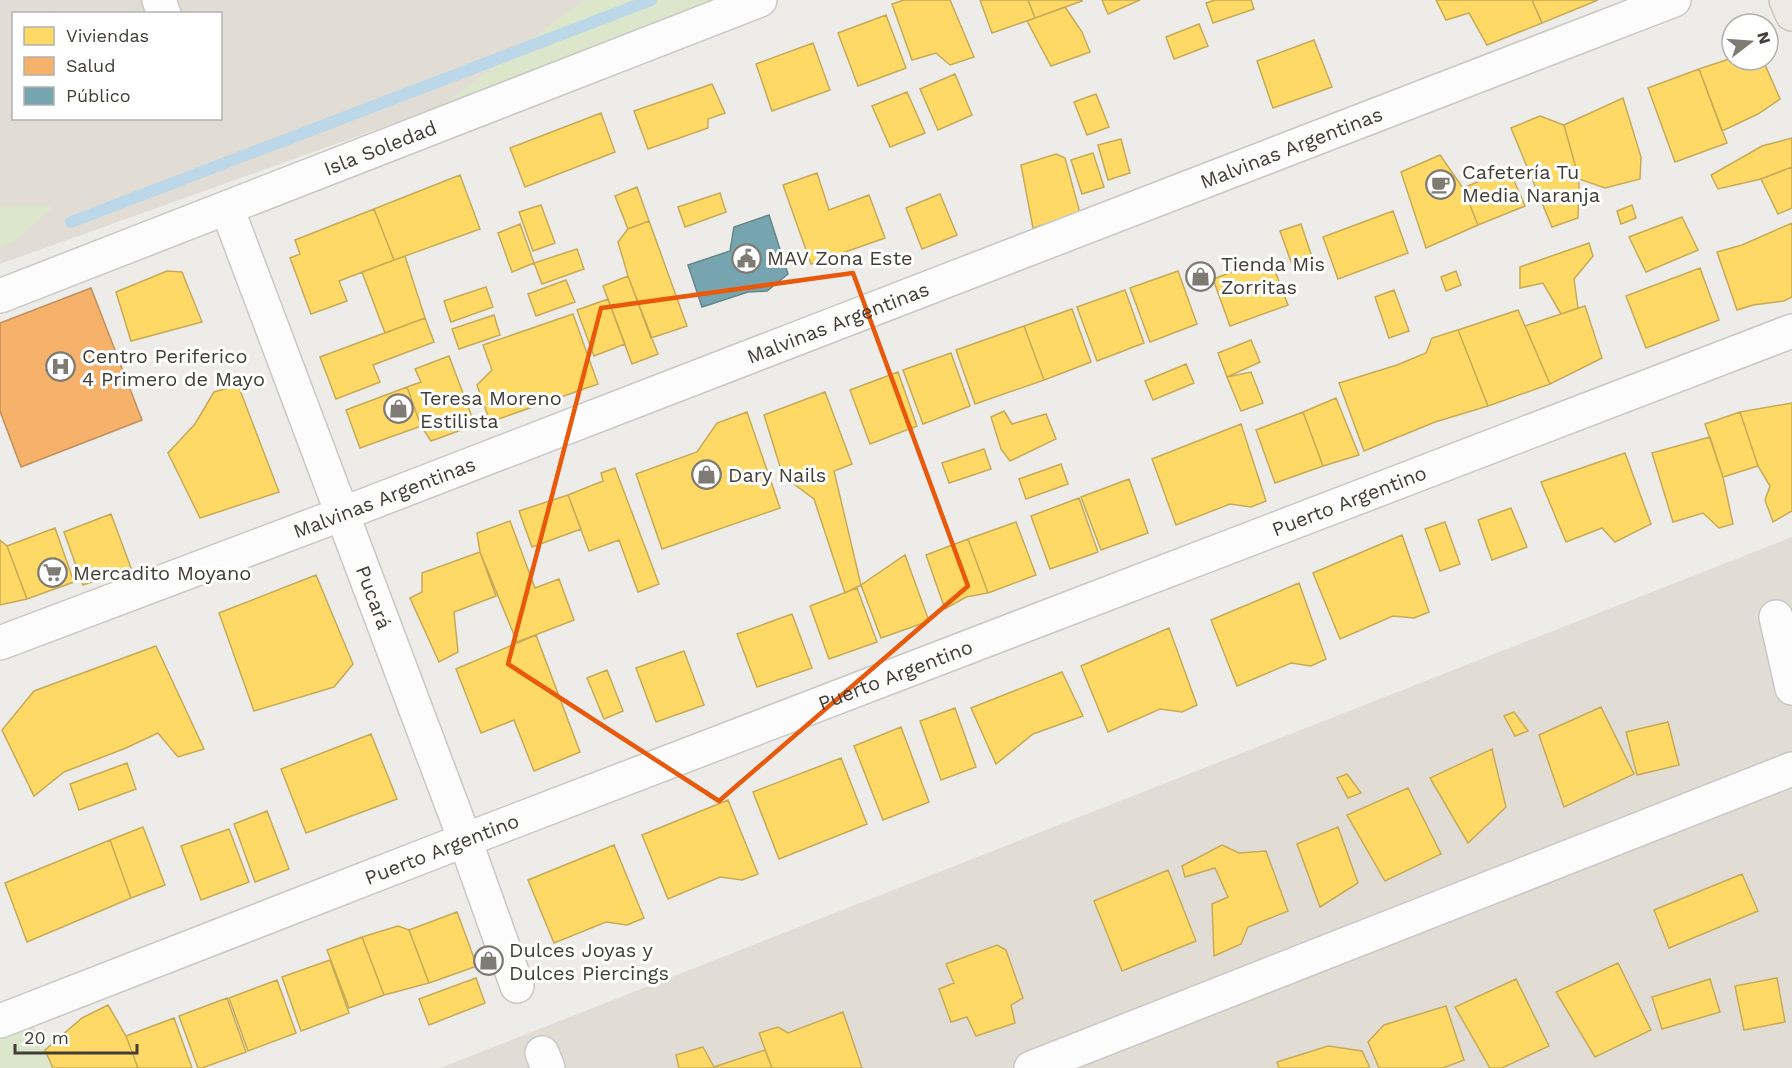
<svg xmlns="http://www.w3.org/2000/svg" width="1792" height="1068" font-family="'Work Sans',sans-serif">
<rect width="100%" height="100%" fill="#edece8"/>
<!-- residential -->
<path fill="#e1ddd5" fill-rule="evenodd" d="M 0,0 L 585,0 L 442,106 L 0,264 ZM 14,14 L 220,14 L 220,118 L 14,118 Z
M 1792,537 L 1792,1068 L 440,1068 Z"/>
<!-- green -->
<path fill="#dbe6ca" d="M 585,0 L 739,0 L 442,106 Z
M 54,206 L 16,240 L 0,247 L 0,207 Z
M 27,1011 L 53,1068 L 0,1068 L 0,1023 Z"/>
<!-- homes -->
<path fill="#ffd966" stroke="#c6aa57" stroke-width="1.5" d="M 904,0 L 950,0 L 974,57 L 950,65 L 936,53 L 912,60 L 892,4 Z
M 980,0 L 1028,0 L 1035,18 L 992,33 Z
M 1028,0 L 1082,0 L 1082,1 L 1035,18 Z
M 1102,0 L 1140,0 L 1108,14 Z
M 1215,0 L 1251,0 L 1254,9 L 1213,23 L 1206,3 Z
M 1436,0 L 1532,0 L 1542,23 L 1487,45 L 1469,13 L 1446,20 Z
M 1532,0 L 1598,0 L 1542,23 Z
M 1065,7 L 1082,32 L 1090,52 L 1051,66 L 1027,21 Z
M 886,15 L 906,68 L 858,86 L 838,33 Z
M 1199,24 L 1208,46 L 1174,59 L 1166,37 Z
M 1314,40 L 1332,87 L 1273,108 L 1257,61 Z
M 813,43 L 830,90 L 772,111 L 756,64 Z
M 1732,58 L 1732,60 L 1763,60 L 1780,99 L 1758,114 L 1722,131 L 1699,69 Z
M 1699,69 L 1727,143 L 1675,162 L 1648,88 Z
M 955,74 L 972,115 L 938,130 L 920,89 Z
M 712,84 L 725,113 L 708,119 L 708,128 L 648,149 L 634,111 Z
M 907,92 L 925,133 L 890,147 L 872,106 Z
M 1096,94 L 1109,127 L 1087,135 L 1074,102 Z
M 1623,98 L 1641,157 L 1640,179 L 1605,188 L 1579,179 L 1564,125 Z
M 601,113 L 615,152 L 525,187 L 510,148 Z
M 1540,116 L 1564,125 L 1579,179 L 1578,218 L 1552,227 L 1511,128 Z
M 1792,138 L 1792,167 L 1761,179 L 1718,189 L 1711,175 L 1762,146 Z
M 1121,139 L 1130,173 L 1108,180 L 1098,145 Z
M 1093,153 L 1104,187 L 1082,194 L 1071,160 Z
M 1056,154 L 1065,158 L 1080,213 L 1033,228 L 1021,165 Z
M 1440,155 L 1463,188 L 1478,225 L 1426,248 L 1401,172 Z
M 1792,167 L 1792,208 L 1778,214 L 1761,179 Z
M 1509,169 L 1525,206 L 1478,225 L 1463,188 Z
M 817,173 L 829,210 L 869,195 L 885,238 L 811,264 L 783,185 Z
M 460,175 L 480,229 L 394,260 L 374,209 Z
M 637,187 L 649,221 L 628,229 L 615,196 Z
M 720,193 L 726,212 L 685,227 L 678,207 Z
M 940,194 L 957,235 L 922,249 L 906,208 Z
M 541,205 L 555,243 L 533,251 L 519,212 Z
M 1632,205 L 1636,218 L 1621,224 L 1617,211 Z
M 374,209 L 394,260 L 339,281 L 347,301 L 311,314 L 290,258 L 300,254 L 295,240 Z
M 1393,211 L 1408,253 L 1338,279 L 1323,237 Z
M 1682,217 L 1698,250 L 1646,272 L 1629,237 Z
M 649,221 L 687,326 L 651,338 L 628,276 L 618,242 L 628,229 Z
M 1792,223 L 1792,297 L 1784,301 L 1753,305 L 1737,310 L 1717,252 L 1742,245 Z
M 520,224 L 534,263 L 512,272 L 498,233 Z
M 1301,224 L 1315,266 L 1295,273 L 1280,231 Z
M 1589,243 L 1593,256 L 1574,279 L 1578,308 L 1561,314 L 1543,283 L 1520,288 L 1520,267 Z
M 577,249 L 584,269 L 542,284 L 534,263 Z
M 405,256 L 425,318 L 385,333 L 362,272 Z
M 1270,258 L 1288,305 L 1230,326 L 1213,279 Z
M 1700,268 L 1719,320 L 1646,348 L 1626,296 Z
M 167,271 L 182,272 L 202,322 L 131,341 L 116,292 Z
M 1178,271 L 1197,324 L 1150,342 L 1130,288 Z
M 1456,271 L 1461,285 L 1446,291 L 1441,277 Z
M 628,276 L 658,354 L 632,364 L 603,286 Z
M 566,280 L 575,302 L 536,316 L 528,294 Z
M 486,287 L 493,307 L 451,322 L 444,301 Z
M 1125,290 L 1144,343 L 1097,361 L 1077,307 Z
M 1394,290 L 1409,331 L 1389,338 L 1375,297 Z
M 608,299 L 625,344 L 594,356 L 577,310 Z
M 1585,306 L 1602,358 L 1550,384 L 1525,326 Z
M 1072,309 L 1091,362 L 1044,380 L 1024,326 Z
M 1518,310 L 1550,384 L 1488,406 L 1458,330 Z
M 573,314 L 598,384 L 490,422 L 477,385 L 492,370 L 483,345 Z
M 494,315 L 500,335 L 459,349 L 452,329 Z
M 425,318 L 434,342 L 373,365 L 380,382 L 336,399 L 320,357 Z
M 1024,326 L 1044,380 L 975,404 L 956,350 Z
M 1458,330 L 1488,406 L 1435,422 L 1364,451 L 1339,383 L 1397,365 L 1426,353 L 1432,338 Z
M 1251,340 L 1260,362 L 1227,377 L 1218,353 Z
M 951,353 L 970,406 L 923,424 L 903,370 Z
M 449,356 L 475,425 L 431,441 L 421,426 L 407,387 L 421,382 L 415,369 Z
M 1186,364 L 1194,383 L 1153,400 L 1145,381 Z
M 898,372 L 917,426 L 870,444 L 850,390 Z
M 1251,372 L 1263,403 L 1241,411 L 1227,377 Z
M 238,385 L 279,492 L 200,518 L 168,453 L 195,424 L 214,392 Z
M 407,387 L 421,426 L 360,448 L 346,410 Z
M 825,392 L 852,464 L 834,471 L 861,585 L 845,593 L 814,499 L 783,476 L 764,415 Z
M 1336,398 L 1359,455 L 1323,466 L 1303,412 Z
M 1792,403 L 1792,511 L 1773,522 L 1765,500 L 1770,486 L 1758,466 L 1740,412 Z
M 1004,411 L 1012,424 L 1046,414 L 1056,439 L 1010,461 L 1001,449 L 991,417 Z
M 747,412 L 780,508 L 662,549 L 636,474 L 697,452 L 717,423 Z
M 1303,412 L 1323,466 L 1275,483 L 1256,430 Z
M 1740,412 L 1758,466 L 1723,477 L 1705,424 Z
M 1241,424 L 1266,501 L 1251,507 L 1230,504 L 1176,525 L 1152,459 Z
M 1710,437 L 1723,477 L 1733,524 L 1719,528 L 1703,513 L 1673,522 L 1652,453 Z
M 984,449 L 991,469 L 949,483 L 942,463 Z
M 1625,453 L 1651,524 L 1615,542 L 1602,528 L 1566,542 L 1541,482 Z
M 1061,464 L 1068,484 L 1026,499 L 1019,479 Z
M 615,468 L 659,584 L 638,592 L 619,540 L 589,551 L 568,495 L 603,481 L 601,473 Z
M 1129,479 L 1148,533 L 1101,550 L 1081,497 Z
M 568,495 L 581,529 L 532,547 L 519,511 Z
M 1079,498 L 1098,552 L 1050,569 L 1031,516 Z
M 1511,508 L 1527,547 L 1492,560 L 1478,520 Z
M 111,514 L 131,568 L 83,585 L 64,532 Z
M 510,521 L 535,588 L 559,579 L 574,620 L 517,642 L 480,552 L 477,533 Z
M 1016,522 L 1036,575 L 988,593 L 968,539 Z
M 1445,522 L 1460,564 L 1440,571 L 1425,529 Z
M 55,528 L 74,582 L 27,599 L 7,546 Z
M 1402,535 L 1429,612 L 1414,618 L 1393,616 L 1340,639 L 1313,573 Z
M 968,539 L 988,593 L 966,597 L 945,609 L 926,555 Z
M 0,540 L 7,546 L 27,599 L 0,605 Z
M 480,552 L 496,596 L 454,612 L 458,652 L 439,662 L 410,598 L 422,592 L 422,573 Z
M 905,555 L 929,621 L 881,638 L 861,585 Z
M 316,575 L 353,664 L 334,687 L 254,711 L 219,613 Z
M 1299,583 L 1326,659 L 1311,666 L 1291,663 L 1237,686 L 1211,620 Z
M 857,588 L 877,642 L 829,659 L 810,606 Z
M 792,614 L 812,668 L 757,687 L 737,634 Z
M 1169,628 L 1197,705 L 1182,712 L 1160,709 L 1108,732 L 1081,666 Z
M 536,635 L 580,752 L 534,771 L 514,720 L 481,733 L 456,669 Z
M 156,646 L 204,749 L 178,757 L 158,733 L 126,748 L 64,772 L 34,796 L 2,730 L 34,691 Z
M 684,651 L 704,705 L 656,722 L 636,668 Z
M 607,670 L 623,711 L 604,719 L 587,678 Z
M 1062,672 L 1083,716 L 1033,734 L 996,764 L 971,708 Z
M 1601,707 L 1634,774 L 1564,807 L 1539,735 Z
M 955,708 L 976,767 L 941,780 L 920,721 Z
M 1514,712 L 1528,731 L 1515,736 L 1504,716 Z
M 1668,722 L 1679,765 L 1637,775 L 1626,732 Z
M 901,727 L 929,802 L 883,820 L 854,746 Z
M 371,734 L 397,799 L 306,833 L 281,769 Z
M 1492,749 L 1506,807 L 1468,843 L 1430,778 Z
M 841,758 L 867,824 L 779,859 L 753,792 Z
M 127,763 L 136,789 L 79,810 L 70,784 Z
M 1347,774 L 1361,793 L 1348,798 L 1337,778 Z
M 1408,788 L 1441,854 L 1385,881 L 1347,815 Z
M 728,800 L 758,874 L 742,880 L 720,877 L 668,899 L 642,835 Z
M 267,811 L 289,869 L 255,882 L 234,824 Z
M 143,827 L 165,885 L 131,898 L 110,840 Z
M 1338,827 L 1358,883 L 1320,907 L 1297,844 Z
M 229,829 L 249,882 L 201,900 L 181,846 Z
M 110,840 L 131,898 L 27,942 L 5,883 Z
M 614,845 L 644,918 L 627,925 L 606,922 L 554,943 L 528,880 Z
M 1222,845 L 1239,853 L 1266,851 L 1288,911 L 1248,927 L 1241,944 L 1214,956 L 1212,904 L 1228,897 L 1215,868 L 1185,877 L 1182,866 Z
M 1168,870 L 1196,941 L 1122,971 L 1094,901 Z
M 1742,874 L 1758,911 L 1669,948 L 1654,910 Z
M 457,912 L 477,966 L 429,983 L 409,930 Z
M 398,926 L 409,930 L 429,983 L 384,995 L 362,937 Z
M 362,937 L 384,995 L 349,1008 L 327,950 Z
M 997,945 L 1006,950 L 1023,998 L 1011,1005 L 1015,1023 L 976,1036 L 967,1017 L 951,1022 L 939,989 L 954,983 L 946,964 Z
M 330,960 L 349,1013 L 301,1031 L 282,977 Z
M 1618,963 L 1651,1030 L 1595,1057 L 1556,992 Z
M 476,978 L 485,1003 L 429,1025 L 419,999 Z
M 1777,978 L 1785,1022 L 1744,1030 L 1735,986 Z
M 1516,979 L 1549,1046 L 1502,1068 L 1490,1068 L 1455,1007 Z
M 1710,979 L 1720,1012 L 1662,1029 L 1652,997 Z
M 277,980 L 296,1033 L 248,1051 L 229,998 Z
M 227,998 L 246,1052 L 202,1068 L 198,1068 L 179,1016 Z
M 108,1005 L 126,1036 L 138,1068 L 53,1068 L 45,1050 L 82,1018 Z
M 1446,1006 L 1464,1060 L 1443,1068 L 1379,1068 L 1368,1042 L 1384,1025 Z
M 843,1012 L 862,1068 L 772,1068 L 759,1033 L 778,1027 L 788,1033 Z
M 174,1018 L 192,1068 L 138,1068 L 126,1036 Z
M 1328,1046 L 1362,1051 L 1370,1068 L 1279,1068 L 1277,1062 Z
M 703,1047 L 714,1067 L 765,1050 L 772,1068 L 679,1068 L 676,1055 Z"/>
<!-- health -->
<path fill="#f6b26b" stroke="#c08f5b" stroke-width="1.5" d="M 91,288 L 142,420 L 21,467 L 0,411 L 0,323 Z"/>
<!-- public -->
<path fill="#76a5af" stroke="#66868a" stroke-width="1.5" d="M 769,215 L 788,274 L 767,291 L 748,292 L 702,307 L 688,265 L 730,251 L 734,227 Z"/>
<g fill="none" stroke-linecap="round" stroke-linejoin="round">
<!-- stream -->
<path stroke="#bbd7e8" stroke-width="12" d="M 71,222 L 651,0"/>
<defs>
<g id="minor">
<path d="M 159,0 L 164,14"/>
<path id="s1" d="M 227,208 L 465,840 L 517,986"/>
<path id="s2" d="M 0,296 L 760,0"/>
<path d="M 1776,617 L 1792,688"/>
<path id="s3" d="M 0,643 L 342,514 L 1674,0"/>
<path id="s4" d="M 0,1021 L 465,840 L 1792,331"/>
<path d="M 542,1053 L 548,1068"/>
<path d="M 1031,1068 L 1792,769"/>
</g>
<path id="major" d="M 1786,0 L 1792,14"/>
</defs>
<!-- minor casing -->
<use href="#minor" stroke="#cac8c4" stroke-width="36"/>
<!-- major casing -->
<use href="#major" stroke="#cec7b7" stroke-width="36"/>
<!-- minor -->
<use href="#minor" stroke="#fcfcfc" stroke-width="33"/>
<!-- major -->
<use href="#major" stroke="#efebe4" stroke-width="33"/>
</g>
<!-- marked area -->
<path fill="none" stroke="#e8590c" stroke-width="4.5" stroke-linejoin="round" d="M 853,273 L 968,586 L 719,801 L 508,664 L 601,308 Z"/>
<!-- icons -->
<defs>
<symbol id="cafe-ring" viewBox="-11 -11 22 22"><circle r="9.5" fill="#fff" stroke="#7e7a74" stroke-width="1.5"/><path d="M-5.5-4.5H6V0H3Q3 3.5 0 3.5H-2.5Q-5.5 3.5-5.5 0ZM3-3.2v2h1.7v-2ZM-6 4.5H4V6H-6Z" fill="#7e7a74"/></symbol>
<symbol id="civic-ring" viewBox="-11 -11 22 22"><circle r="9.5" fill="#fff" stroke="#7e7a74" stroke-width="1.5"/><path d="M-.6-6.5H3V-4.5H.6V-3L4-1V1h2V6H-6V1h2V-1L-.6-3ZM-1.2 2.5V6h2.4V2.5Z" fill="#7e7a74"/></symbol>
<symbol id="shop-ring" viewBox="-11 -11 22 22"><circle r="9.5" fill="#fff" stroke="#7e7a74" stroke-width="1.5"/><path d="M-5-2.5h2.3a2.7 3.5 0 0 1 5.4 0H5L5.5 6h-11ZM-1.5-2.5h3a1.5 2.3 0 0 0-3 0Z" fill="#7e7a74"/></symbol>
<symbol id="hospital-ring" viewBox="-11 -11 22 22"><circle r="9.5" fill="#fff" stroke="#7e7a74" stroke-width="1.5"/><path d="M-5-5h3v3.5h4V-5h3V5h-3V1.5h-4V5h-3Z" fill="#7e7a74"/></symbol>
<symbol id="supermarket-ring" viewBox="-11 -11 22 22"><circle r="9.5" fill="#fff" stroke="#7e7a74" stroke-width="1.5"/><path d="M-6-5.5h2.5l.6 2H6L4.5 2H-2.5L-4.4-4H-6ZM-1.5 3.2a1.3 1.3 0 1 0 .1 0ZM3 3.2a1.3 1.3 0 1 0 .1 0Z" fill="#7e7a74"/></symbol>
</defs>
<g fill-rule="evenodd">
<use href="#cafe-ring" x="1424" y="168" width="33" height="33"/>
<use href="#civic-ring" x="730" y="242" width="33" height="33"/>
<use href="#shop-ring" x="1184" y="260" width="33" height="33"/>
<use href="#hospital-ring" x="44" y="350" width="33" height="33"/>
<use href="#shop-ring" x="382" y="392" width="33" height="33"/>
<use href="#shop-ring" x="690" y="458" width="33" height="33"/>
<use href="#supermarket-ring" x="36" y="556" width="33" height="33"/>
<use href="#shop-ring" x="472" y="944" width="33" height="33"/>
</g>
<g text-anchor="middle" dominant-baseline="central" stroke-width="6" stroke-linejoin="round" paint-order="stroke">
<!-- street labels -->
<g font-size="20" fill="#423d35" stroke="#fff">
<text stroke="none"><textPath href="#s2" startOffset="408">Isla Soledad</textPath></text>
<text stroke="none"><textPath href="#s3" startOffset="1383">Malvinas Argentinas</textPath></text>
<text stroke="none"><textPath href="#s3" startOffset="897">Malvinas Argentinas</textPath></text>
<text stroke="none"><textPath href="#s3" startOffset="411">Malvinas Argentinas</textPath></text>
<text stroke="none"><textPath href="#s4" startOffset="1446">Puerto Argentino</textPath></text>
<text stroke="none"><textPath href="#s1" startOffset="416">Pucará</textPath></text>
<text stroke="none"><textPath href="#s4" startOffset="960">Puerto Argentino</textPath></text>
<text stroke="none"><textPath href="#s4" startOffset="474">Puerto Argentino</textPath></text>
</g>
<!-- poi labels -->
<g font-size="20" fill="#423d35" stroke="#fff" text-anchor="start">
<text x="1462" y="172">Cafetería Tu<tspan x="1462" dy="23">Media Naranja</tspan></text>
<text x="767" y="258">MAV Zona Este</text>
<text x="1221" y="264">Tienda Mis<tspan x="1221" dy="23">Zorritas</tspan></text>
<text x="82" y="356">Centro Periferico<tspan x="82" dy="23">4 Primero de Mayo</tspan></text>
<text x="420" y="398">Teresa Moreno<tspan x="420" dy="23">Estilista</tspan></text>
<text x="728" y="475">Dary Nails</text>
<text x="73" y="573">Mercadito Moyano</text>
<text x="509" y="950">Dulces Joyas y<tspan x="509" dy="23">Dulces Piercings</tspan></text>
</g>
</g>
<!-- legend -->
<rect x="12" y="12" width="210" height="108" fill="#ffffff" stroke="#b3b1ae" stroke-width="1.5"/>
<rect x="24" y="27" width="30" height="18" fill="#ffd966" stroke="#b3b1ae" stroke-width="1.5"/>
<text x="66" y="42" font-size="18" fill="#423d35">Viviendas</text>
<rect x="24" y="57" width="30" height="18" fill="#f6b26b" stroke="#b3b1ae" stroke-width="1.5"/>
<text x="66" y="72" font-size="18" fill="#423d35">Salud</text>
<rect x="24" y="87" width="30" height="18" fill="#76a5af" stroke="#b3b1ae" stroke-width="1.5"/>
<text x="66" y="102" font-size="18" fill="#423d35">Público</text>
<!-- north arrow -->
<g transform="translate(1750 42) rotate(73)"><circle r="28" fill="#ffffff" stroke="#b3b1ae" stroke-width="1.5"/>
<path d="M0-4.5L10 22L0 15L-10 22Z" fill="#7e7a74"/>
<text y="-9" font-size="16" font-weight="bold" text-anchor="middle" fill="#423d35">N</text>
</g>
<!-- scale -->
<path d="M15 1044v9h122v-9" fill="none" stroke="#423d35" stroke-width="3"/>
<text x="24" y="1044" font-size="18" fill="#423d35" stroke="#ffffff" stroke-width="4.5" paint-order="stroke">20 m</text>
</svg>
